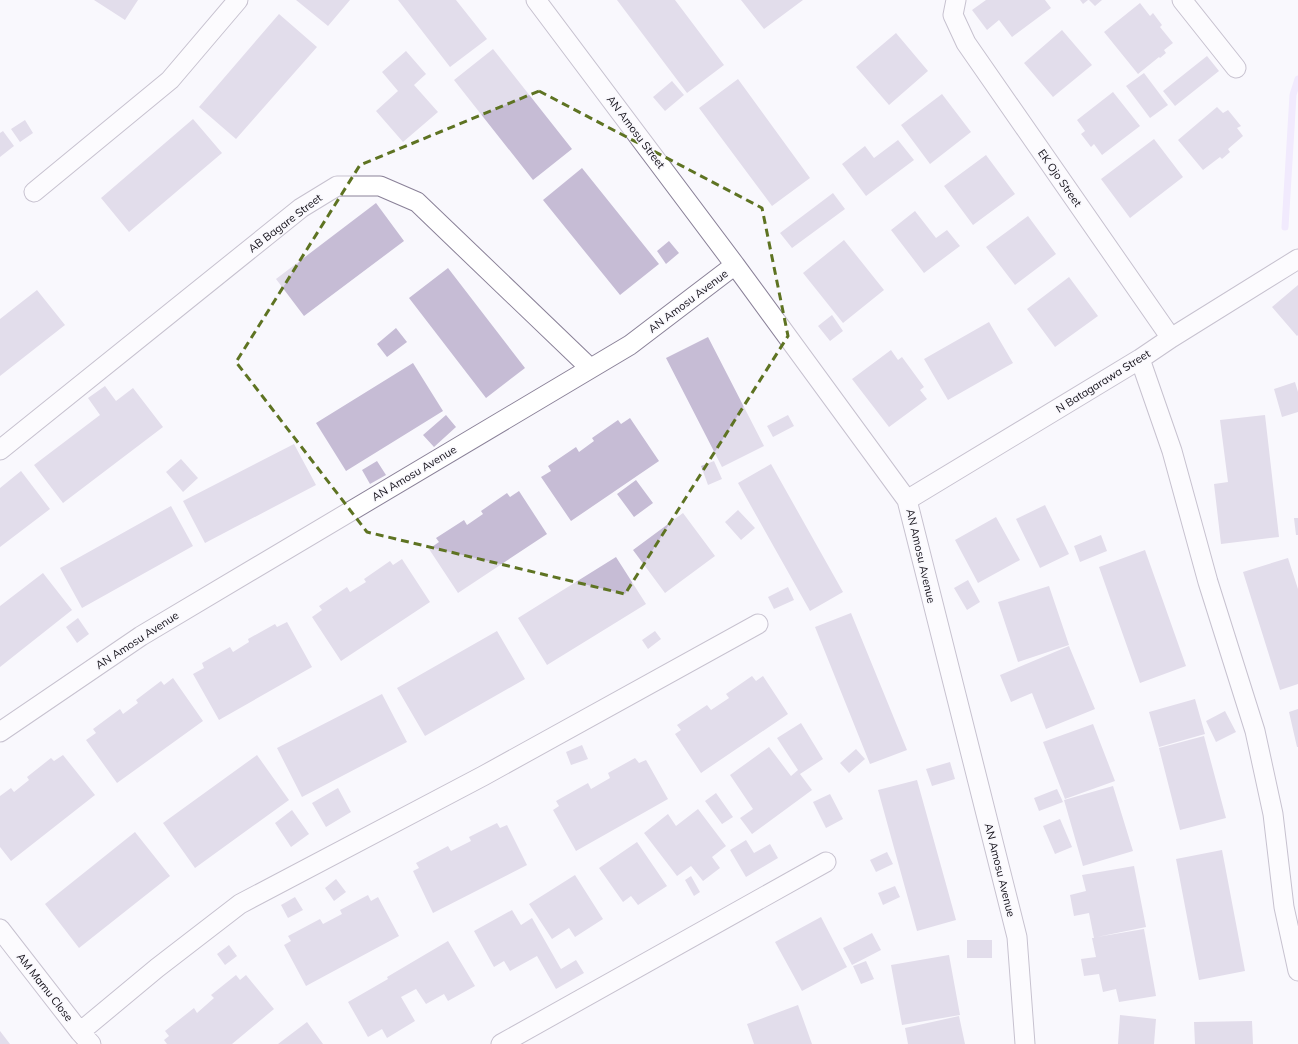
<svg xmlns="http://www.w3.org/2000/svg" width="1298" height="1044" font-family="Mulish,sans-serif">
<rect width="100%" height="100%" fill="#f9f8fd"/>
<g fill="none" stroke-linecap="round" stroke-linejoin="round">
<!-- stream -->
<path stroke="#e6d9fc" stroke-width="7" d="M 1285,227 L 1293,95 L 1298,79"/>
</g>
<!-- building -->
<path fill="#c6bcd5" d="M 94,0 L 138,0 L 125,20 Z
M 296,0 L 350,0 L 328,26 Z
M 398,0 L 456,0 L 487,39 L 450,67 Z
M 617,0 L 675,0 L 724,65 L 687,93 Z
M 741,0 L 803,0 L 764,29 Z
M 986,0 L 1045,0 L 1051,8 L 1012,37 L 999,20 L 987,30 L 972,10 Z
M 1080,0 L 1088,0 L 1083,4 Z
M 1089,0 L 1102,0 L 1095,6 Z
M 1140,3 L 1150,16 L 1153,13 L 1162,25 L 1160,27 L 1173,43 L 1164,50 L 1166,53 L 1160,58 L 1159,57 L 1138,74 L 1104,32 Z
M 279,14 L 317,47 L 236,139 L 199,107 Z
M 1062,30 L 1092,65 L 1053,97 L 1024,63 Z
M 896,33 L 928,71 L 889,105 L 856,67 Z
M 493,49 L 572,149 L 533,180 L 454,80 Z
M 406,51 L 426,74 L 414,85 L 438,112 L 403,142 L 376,111 L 398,91 L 382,72 Z
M 1207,56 L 1219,71 L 1175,106 L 1163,91 Z
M 1144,73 L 1168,105 L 1150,118 L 1126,86 Z
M 738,79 L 810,178 L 772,206 L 699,108 Z
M 672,81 L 684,95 L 665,111 L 653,97 Z
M 1113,92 L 1140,126 L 1102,155 L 1094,144 L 1091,147 L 1081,134 L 1085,131 L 1077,120 Z
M 942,94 L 971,132 L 930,164 L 901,125 Z
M 1217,107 L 1223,113 L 1228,110 L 1241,126 L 1237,128 L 1243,136 L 1228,149 L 1230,152 L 1222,159 L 1220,157 L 1203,170 L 1178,140 Z
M 193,119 L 222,153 L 129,232 L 101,198 Z
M 25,120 L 33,133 L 20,142 L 11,129 Z
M 3,131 L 14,146 L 0,157 L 0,133 Z
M 1154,139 L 1183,177 L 1130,218 L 1101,179 Z
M 898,140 L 914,160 L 866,196 L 842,164 L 865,146 L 874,158 Z
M 986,155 L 1015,194 L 973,225 L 944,186 Z
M 582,168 L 659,264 L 620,295 L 543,200 Z
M 833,193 L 845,209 L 792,248 L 780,233 Z
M 376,203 L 404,241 L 304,316 L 276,279 Z
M 915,211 L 936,238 L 947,230 L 960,246 L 924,273 L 891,230 Z
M 1028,216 L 1056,254 L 1015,285 L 986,247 Z
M 844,240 L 884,290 L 843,323 L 803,273 Z
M 669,241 L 679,253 L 666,264 L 657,251 Z
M 448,268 L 525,368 L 486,398 L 409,298 Z
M 1069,277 L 1098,316 L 1055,347 L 1027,309 Z
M 1298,285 L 1298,335 L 1297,336 L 1272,307 Z
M 37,290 L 65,325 L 0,376 L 0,319 Z
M 832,315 L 843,331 L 830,341 L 818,326 Z
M 989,322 L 1013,363 L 948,400 L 924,359 Z
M 396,328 L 407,342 L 387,357 L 377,344 Z
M 708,337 L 764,446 L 722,467 L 666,358 Z
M 891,350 L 898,360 L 902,357 L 924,387 L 920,390 L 927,399 L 889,427 L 852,379 Z
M 413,363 L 443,411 L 346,471 L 316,423 Z
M 1295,382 L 1298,392 L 1298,412 L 1282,417 L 1274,389 Z
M 105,386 L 116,401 L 133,388 L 163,427 L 63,503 L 34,465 L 100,415 L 88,398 Z
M 446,415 L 456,427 L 434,447 L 423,435 Z
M 788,415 L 794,426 L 773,437 L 767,426 Z
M 1265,415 L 1279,537 L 1221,544 L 1214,484 L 1228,482 L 1220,420 Z
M 630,418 L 659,461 L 571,521 L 541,477 L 551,471 L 548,466 L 576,447 L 579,452 L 594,441 L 592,438 L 618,420 L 621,424 Z
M 294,444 L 316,485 L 205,543 L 183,501 Z
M 181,459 L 198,478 L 183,492 L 166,472 Z
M 377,461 L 386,475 L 370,484 L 362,470 Z
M 714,461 L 722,479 L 708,485 L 701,466 Z
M 771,464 L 843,592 L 810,611 L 738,483 Z
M 21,471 L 50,509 L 0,547 L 0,488 Z
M 636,480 L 653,503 L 634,517 L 617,494 Z
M 519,491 L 547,534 L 458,593 L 429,549 L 439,542 L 436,538 L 464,520 L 467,525 L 483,514 L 481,511 L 507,493 L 510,497 Z
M 1045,505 L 1069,554 L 1040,568 L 1016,519 Z
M 171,506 L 193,546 L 82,608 L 60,568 Z
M 738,510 L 755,528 L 741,540 L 725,522 Z
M 683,513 L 715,556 L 665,593 L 633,550 Z
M 996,517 L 1020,560 L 978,583 L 955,540 Z
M 1294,518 L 1298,518 L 1298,535 L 1296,535 Z
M 1101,535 L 1107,551 L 1080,562 L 1074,546 Z
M 1145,550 L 1186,666 L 1140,683 L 1099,567 Z
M 616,557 L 646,604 L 547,665 L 518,618 Z
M 1288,558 L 1298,589 L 1298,684 L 1280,690 L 1243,572 Z
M 402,559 L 430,602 L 341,661 L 312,617 L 322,610 L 319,606 L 347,587 L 350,592 L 366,582 L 364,579 L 390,561 L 393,565 Z
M 43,573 L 72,610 L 0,667 L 0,606 Z
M 968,580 L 980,602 L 967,610 L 954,588 Z
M 1049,586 L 1069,645 L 1018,662 L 998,602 Z
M 788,587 L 794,600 L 774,609 L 768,597 Z
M 851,613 L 907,750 L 870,764 L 815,627 Z
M 78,618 L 89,634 L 77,643 L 66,627 Z
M 287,622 L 312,667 L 219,720 L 193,674 L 204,668 L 202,663 L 230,647 L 233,652 L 249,642 L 248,639 L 275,624 L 277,627 Z
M 497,631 L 525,679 L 425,736 L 397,688 Z
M 655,631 L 661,639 L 648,649 L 642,640 Z
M 1069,646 L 1095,709 L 1046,729 L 1032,693 L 1011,702 L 1000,675 Z
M 752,676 L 756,681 L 763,676 L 788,714 L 701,773 L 675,734 L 681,730 L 677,725 L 707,705 L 711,710 L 729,698 L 726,694 Z
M 173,678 L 203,721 L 117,783 L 86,740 L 96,733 L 93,729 L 120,709 L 123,714 L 138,703 L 136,700 L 161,681 L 164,685 Z
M 382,694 L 407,742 L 302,797 L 277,748 Z
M 1195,699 L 1205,734 L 1159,747 L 1149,712 Z
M 1298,709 L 1298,747 L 1297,747 L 1289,712 Z
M 1225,711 L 1236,732 L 1216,742 L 1206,721 Z
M 801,723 L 823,759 L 800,774 L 812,790 L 752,834 L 740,818 L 753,809 L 730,775 L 769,747 L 791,776 L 798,770 L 777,738 Z
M 1093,724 L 1115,781 L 1065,799 L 1043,742 Z
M 1204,736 L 1226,818 L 1180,830 L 1159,748 Z
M 582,745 L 588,759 L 571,765 L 566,752 Z
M 856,749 L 865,759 L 849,773 L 840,763 Z
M 63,755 L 95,795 L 11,861 L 0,847 L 0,796 L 11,788 L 14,792 L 29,780 L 27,777 L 51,758 L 54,761 Z
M 257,755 L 289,800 L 195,868 L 163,823 Z
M 635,758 L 639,763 L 646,760 L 668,799 L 576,851 L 553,810 L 559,806 L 556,801 L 588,783 L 591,789 L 610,778 L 608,773 Z
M 950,762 L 955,779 L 932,786 L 926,769 Z
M 917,780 L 956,920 L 917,931 L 878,790 Z
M 1113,786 L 1133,851 L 1083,866 L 1064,800 Z
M 338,788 L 351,812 L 326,827 L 312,803 Z
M 1057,789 L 1063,802 L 1039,811 L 1034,798 Z
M 716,793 L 733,817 L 722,824 L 705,801 Z
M 830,794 L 843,819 L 826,828 L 813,802 Z
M 698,809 L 726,846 L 712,857 L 720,868 L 703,881 L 691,866 L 677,876 L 644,833 L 668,814 L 676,826 Z
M 292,810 L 309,834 L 291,847 L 275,823 Z
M 1060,819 L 1072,847 L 1055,854 L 1043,826 Z
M 497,823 L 500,828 L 507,825 L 527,865 L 433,913 L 413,871 L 419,868 L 416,863 L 448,846 L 451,851 L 471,841 L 469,837 Z
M 135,832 L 170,876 L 79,948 L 45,904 Z
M 746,840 L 754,853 L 770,844 L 778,858 L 746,877 L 730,850 Z
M 637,842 L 667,886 L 638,905 L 631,896 L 623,902 L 599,868 Z
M 1222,850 L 1245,971 L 1199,980 L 1176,859 Z
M 887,852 L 893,864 L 876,872 L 870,860 Z
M 1134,866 L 1146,927 L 1097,937 L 1144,929 L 1156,996 L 1119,1002 L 1116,989 L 1103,992 L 1099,974 L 1084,976 L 1081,959 L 1096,957 L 1092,938 L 1094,938 L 1089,913 L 1074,916 L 1070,895 L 1086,891 L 1082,875 Z
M 575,875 L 603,919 L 575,937 L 569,928 L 552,939 L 529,904 Z
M 691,876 L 700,892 L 694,896 L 685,880 Z
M 336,879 L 346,892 L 334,901 L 325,888 Z
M 895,886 L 900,897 L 883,905 L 878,893 Z
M 368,895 L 371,901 L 378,897 L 399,936 L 306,986 L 284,945 L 291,941 L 288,936 L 320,919 L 323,924 L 342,914 L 340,910 Z
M 295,897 L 303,910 L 288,918 L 281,905 Z
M 512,910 L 521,925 L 532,918 L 561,969 L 576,960 L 584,973 L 556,989 L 537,956 L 510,971 L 504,961 L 494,967 L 474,931 Z
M 821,917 L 847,967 L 802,991 L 775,942 Z
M 872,933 L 881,950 L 852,965 L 843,948 Z
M 967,940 L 992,940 L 992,958 L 967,958 Z
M 448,941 L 475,986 L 448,1001 L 444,994 L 426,1004 L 416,989 L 401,997 L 415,1021 L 387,1038 L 382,1029 L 368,1037 L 348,1002 L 388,979 L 387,977 Z
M 229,945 L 237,956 L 225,965 L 217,954 Z
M 949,955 L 960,1015 L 902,1025 L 891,965 Z
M 866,961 L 874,979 L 861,984 L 853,966 Z
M 236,975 L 240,980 L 246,975 L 274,1009 L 232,1044 L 167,1044 L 164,1040 L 169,1036 L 165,1031 L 194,1008 L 197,1013 L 214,998 L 211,995 Z
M 798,1005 L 812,1044 L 754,1044 L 747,1024 Z
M 1120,1015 L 1156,1019 L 1154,1044 L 1118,1044 Z
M 959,1016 L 965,1044 L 908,1044 L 905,1028 Z
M 1252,1021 L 1253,1044 L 1195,1044 L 1194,1022 Z
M 307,1022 L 323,1044 L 278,1044 Z
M 0,1031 L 10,1044 L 0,1044 Z"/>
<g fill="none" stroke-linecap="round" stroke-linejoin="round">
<defs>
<path id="minor" d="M 536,0 L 735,265
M 956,0 L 953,15 L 966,43 L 1171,338
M 1182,0 L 1236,68
M 34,192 L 170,80 L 238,0
M 1140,359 L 1172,451 L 1208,582 L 1255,731 L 1273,814 L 1284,907 L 1298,971
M 0,450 L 301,208 L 337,186 L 380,186 L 417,202 L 590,368
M 907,500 L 1140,359 L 1171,338 L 1298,259
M 0,732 L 141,636 L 630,345 L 735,265 L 907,500 L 1017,937 L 1025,1044
M 0,929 L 80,1032 L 91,1044
M 80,1032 L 157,968 L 240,904 L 483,776 L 758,624
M 501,1044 L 826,862"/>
</defs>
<!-- minor casing -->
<use href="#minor" stroke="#8a8198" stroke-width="21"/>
<!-- minor -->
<use href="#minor" stroke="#fff" stroke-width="19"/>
</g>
<!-- marked area -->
<path d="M0 0H1298V1044H0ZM 539,91 L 762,208 L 788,336 L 625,594 L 367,532 L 236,362 L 360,165 Z" fill="#f9f8fd" fill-opacity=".55" fill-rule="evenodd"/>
<path fill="none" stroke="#5e7322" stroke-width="3" stroke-dasharray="8 5" stroke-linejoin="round" d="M 539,91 L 762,208 L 788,336 L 625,594 L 367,532 L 236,362 L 360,165 Z"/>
<g text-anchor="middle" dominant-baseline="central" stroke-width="3" stroke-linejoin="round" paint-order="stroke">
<!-- street labels -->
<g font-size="11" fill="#100d15" stroke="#f9f8fd">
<text transform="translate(636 132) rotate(53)">AN Amosu Street</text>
<text transform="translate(1060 178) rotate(55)">EK Ojo Street</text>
<text transform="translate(285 223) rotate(-37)">AB Bagare Street</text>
<text transform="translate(688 301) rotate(-37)">AN Amosu Avenue</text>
<text transform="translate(1103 381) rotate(-32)">N Batagarawa Street</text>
<text transform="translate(414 473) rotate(-31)">AN Amosu Avenue</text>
<text transform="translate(921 556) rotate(77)">AN Amosu Avenue</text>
<text transform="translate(137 640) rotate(-33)">AN Amosu Avenue</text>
<text transform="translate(1000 870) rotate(76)">AN Amosu Avenue</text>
<text transform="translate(45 987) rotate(52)">AM Mamu Close</text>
</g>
</g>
</svg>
